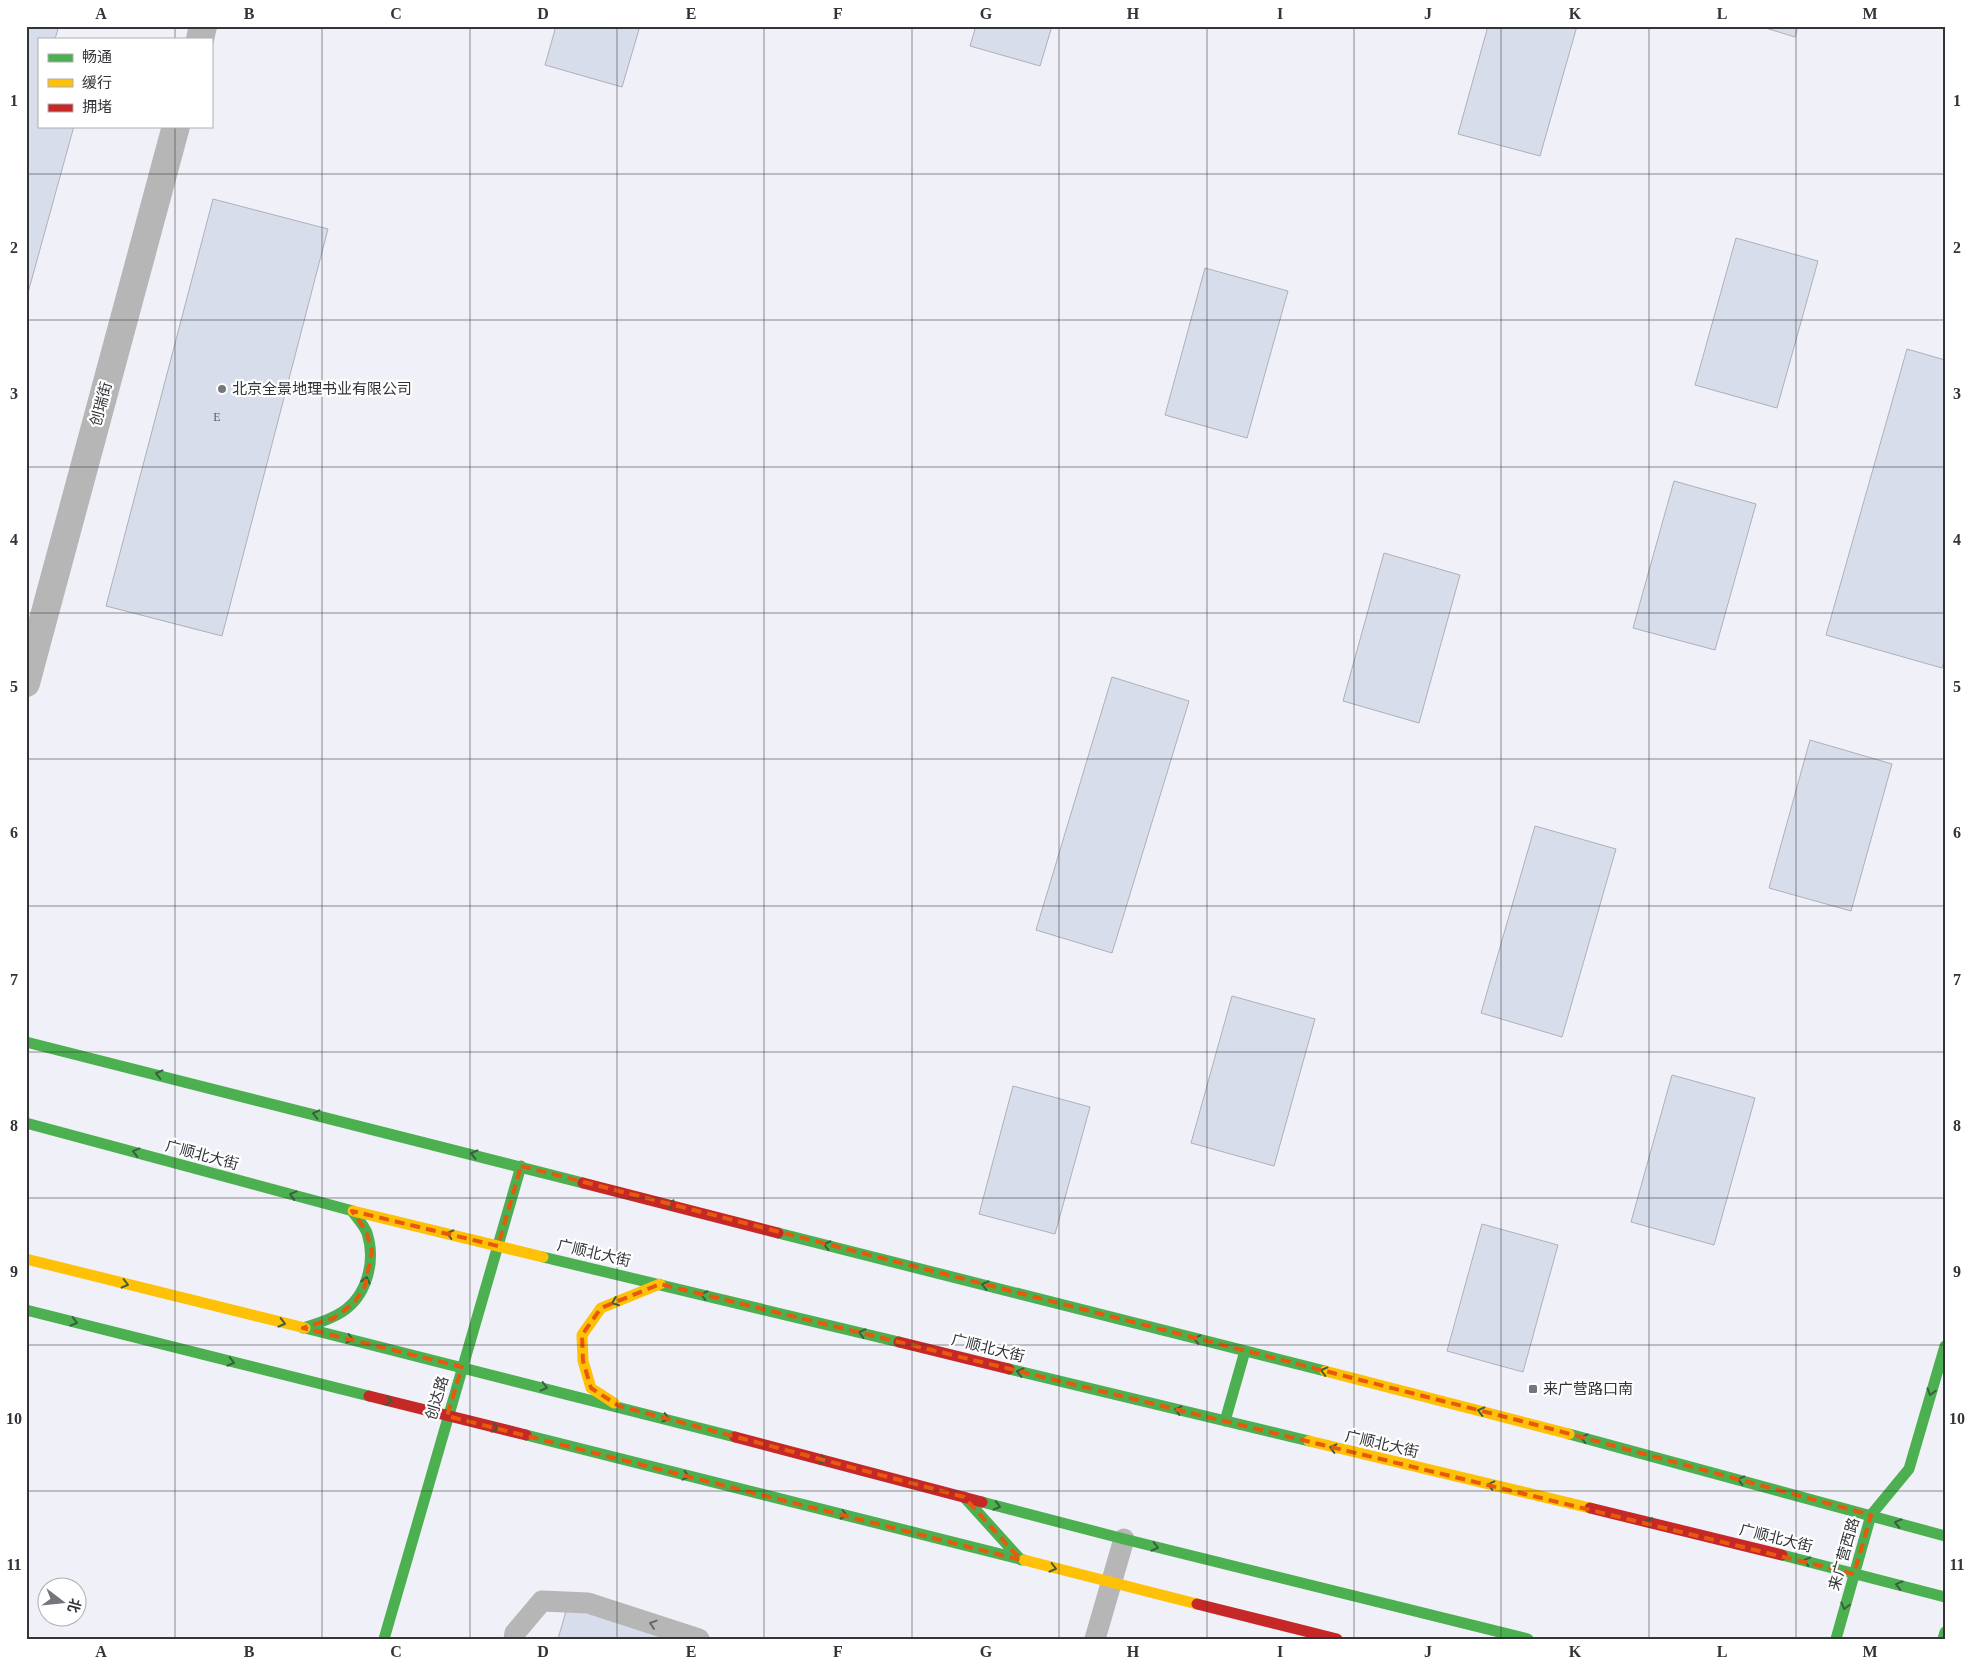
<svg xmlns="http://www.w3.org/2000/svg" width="1971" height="1665" font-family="'Times New Roman','Noto Sans SC',serif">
<rect width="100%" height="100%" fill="#f0f1f8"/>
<!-- building -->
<path fill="#d8ddec" stroke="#afb0b5" d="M 26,26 L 50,26 L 58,29 L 55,39 L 39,39 L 39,126 L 74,126 L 26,300 Z
M 556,26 L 640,26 L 622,87 L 545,65 Z
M 976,26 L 1052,26 L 1040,66 L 970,46 Z
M 1488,26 L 1577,26 L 1540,156 L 1458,134 Z
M 1759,26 L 1798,26 L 1795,37 Z
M 213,199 L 328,229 L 222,636 L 106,606 Z
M 1736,238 L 1818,261 L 1777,408 L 1695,385 Z
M 1205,268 L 1288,291 L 1247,438 L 1165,415 Z
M 1907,349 L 1945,360 L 1945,657 L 1942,668 L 1826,635 Z
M 1674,481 L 1756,504 L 1715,650 L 1633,628 Z
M 1384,553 L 1460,575 L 1419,723 L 1343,701 Z
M 1112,677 L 1189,701 L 1112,953 L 1036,930 Z
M 1810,740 L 1892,764 L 1851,911 L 1769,888 Z
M 1535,826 L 1616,849 L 1562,1037 L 1481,1013 Z
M 1232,996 L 1315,1019 L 1274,1166 L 1191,1143 Z
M 1672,1075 L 1755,1098 L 1714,1245 L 1631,1222 Z
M 1013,1086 L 1090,1107 L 1055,1234 L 979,1214 Z
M 1482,1224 L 1558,1245 L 1523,1372 L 1447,1351 Z
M 570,1597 L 678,1639 L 558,1639 Z"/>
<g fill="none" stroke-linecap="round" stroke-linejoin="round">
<!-- lane -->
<path stroke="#b7b6b6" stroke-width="21" d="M 514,1639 L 515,1633 L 542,1601 L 588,1603 L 699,1639
M 1095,1639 L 1124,1539"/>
<!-- street -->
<path stroke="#b7b6b6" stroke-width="28" d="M 200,39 L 203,26
M 26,683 L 176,126"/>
<!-- fast -->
<path stroke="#4caf50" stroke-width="11" d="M 26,1042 L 583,1183
M 26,1123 L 353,1211
M 778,1233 L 1325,1371
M 543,1257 L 899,1342
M 26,1310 L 369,1396
M 303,1328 C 316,1324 330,1320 342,1312 C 367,1296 376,1261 367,1233 C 364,1225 357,1218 352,1211
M 305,1328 L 735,1437
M 1009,1369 L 1309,1441
M 1225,1421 L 1245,1351
M 1569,1434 L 1945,1536
M 526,1435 L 1024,1560
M 964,1497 L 1021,1560
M 982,1502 L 1124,1539 L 1528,1639
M 1782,1555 L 1945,1597
M 384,1639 L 521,1166
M 1836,1639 L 1871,1515 L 1909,1469 L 1945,1346
M 1943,1639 L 1945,1632"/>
<!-- slow -->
<path stroke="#ffc107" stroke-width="11" d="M 353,1211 L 543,1257
M 26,1259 L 305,1328
M 1325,1371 L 1569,1434
M 614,1403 L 591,1388 L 583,1361 L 582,1335 L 601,1308 L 660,1284
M 1309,1441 L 1590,1508
M 1024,1560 L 1197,1604"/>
<!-- jam -->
<path stroke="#c62828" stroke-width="11" d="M 583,1183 L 778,1233
M 899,1342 L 1009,1369
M 369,1396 L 526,1435
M 735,1437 L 982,1502
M 1590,1508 L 1782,1555
M 1197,1604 L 1337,1639"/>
</g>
<!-- one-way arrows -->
<defs><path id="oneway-chevron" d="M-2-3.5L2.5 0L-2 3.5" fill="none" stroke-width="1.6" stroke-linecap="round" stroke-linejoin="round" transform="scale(1.25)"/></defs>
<g stroke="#3b5f40">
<use href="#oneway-chevron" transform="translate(159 1074) rotate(-166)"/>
<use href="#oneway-chevron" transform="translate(316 1114) rotate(-166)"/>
<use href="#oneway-chevron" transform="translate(136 1152) rotate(-165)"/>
<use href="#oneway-chevron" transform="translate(474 1154) rotate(-166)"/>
<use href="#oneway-chevron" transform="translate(293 1195) rotate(-165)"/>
<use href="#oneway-chevron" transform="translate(670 1204) rotate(-166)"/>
<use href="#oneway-chevron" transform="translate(450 1234) rotate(-166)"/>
<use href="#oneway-chevron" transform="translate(827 1245) rotate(-166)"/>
<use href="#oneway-chevron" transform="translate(366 1280) rotate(-76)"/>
<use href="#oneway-chevron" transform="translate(125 1284) rotate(14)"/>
<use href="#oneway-chevron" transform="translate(985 1285) rotate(-166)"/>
<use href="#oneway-chevron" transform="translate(704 1295) rotate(-166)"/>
<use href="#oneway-chevron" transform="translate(615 1302) rotate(158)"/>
<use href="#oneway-chevron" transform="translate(74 1322) rotate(14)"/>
<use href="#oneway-chevron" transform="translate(282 1323) rotate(14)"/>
<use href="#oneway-chevron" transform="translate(862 1333) rotate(-166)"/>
<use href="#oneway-chevron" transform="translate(350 1339) rotate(14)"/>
<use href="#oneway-chevron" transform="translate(1197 1339) rotate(-166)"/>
<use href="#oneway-chevron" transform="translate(231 1362) rotate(14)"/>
<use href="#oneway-chevron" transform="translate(1324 1371) rotate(-166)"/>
<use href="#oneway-chevron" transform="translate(1020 1372) rotate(-166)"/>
<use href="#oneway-chevron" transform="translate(544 1387) rotate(14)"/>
<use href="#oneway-chevron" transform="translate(1931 1392) rotate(106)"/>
<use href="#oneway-chevron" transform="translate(389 1401) rotate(14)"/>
<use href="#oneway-chevron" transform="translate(1178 1410) rotate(-166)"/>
<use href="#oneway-chevron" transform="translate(1481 1411) rotate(-166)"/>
<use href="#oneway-chevron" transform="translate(666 1418) rotate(15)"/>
<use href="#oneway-chevron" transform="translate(495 1428) rotate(14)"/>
<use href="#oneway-chevron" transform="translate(1584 1438) rotate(-165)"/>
<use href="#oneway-chevron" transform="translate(1333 1448) rotate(-166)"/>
<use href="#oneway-chevron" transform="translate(823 1460) rotate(15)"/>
<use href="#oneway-chevron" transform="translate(686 1476) rotate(14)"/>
<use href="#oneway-chevron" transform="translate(1741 1480) rotate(-165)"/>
<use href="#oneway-chevron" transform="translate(1491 1485) rotate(-167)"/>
<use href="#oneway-chevron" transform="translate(997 1506) rotate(15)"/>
<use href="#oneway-chevron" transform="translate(844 1515) rotate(14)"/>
<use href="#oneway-chevron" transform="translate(1649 1522) rotate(-167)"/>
<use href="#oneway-chevron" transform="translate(1898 1523) rotate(-165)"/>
<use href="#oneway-chevron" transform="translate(1155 1547) rotate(14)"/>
<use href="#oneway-chevron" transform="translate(1807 1561) rotate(-165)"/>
<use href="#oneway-chevron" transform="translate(1053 1568) rotate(14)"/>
<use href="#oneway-chevron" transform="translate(1899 1585) rotate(-165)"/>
<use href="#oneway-chevron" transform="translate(1845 1606) rotate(105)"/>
</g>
<use stroke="#67686a" href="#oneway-chevron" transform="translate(653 1624) rotate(-162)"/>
<!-- marked area -->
<path fill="none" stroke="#e8590c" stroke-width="4" stroke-dasharray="10 6" stroke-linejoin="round" d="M 521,1166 L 1529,1423 L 1871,1515 L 1854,1574 L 660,1284 L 601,1308 L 582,1335 L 583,1361 L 591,1388 L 619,1406 L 964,1497 L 1021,1560 L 447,1416 L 462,1367 L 303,1328 L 334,1318 L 354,1303 L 365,1286 L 372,1251 L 366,1231 L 352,1211 L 498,1246 Z"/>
<!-- grid -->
<path fill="none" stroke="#323438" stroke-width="1" stroke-opacity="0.55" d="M 175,26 L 175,39M 322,26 L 322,1639M 470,26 L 470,1639M 617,26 L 617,1639M 764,26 L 764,1639M 912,26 L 912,1639M 1059,26 L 1059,1639M 1207,26 L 1207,1639M 1354,26 L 1354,1639M 1501,26 L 1501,1639M 1649,26 L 1649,1639M 1796,26 L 1796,1639M 175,126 L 175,1639M 26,174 L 1945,174M 26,320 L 1945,320M 26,467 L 1945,467M 26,613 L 1945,613M 26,759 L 1945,759M 26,906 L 1945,906M 26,1052 L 1945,1052M 26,1198 L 1945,1198M 26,1345 L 1945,1345M 26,1491 L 1945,1491"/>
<!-- markers -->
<g fill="#74767b" stroke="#fff" stroke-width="2">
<circle cx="222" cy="389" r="5"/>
<rect x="1528" y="1384" width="10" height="10" rx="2.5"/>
</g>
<g text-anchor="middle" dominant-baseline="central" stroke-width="4.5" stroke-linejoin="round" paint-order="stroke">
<!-- number labels -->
<g font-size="12" fill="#5c5e65">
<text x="217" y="417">E</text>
</g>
<!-- poi labels -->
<g font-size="15" fill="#323438" stroke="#fff" text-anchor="start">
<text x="232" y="389">北京全景地理书业有限公司</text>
<text x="1543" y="1389">来广营路口南</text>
</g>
<!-- street labels -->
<g font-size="15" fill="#323438" stroke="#fff">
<text transform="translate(101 404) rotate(-75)">创瑞街</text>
<text transform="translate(202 1155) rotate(15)">广顺北大街</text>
<text transform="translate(594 1253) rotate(13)">广顺北大街</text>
<text transform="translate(988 1348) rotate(14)">广顺北大街</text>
<text transform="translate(437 1398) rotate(-73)">创达路</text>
<text transform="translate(1382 1444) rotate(13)">广顺北大街</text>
<text transform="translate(1776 1538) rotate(14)">广顺北大街</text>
<text transform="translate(1844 1554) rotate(-74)">来广营西路</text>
</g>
</g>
<!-- border -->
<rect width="1971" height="1665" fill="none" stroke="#ffffff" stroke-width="55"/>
<!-- legend -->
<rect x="38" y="38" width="175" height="90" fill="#ffffff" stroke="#adaeaf"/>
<rect x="48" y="54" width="25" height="8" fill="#4caf50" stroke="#adaeaf"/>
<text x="82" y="62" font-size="15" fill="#323438">畅通</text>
<rect x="48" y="79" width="25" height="8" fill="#ffc107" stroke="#adaeaf"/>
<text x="82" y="88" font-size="15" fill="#323438">缓行</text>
<rect x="48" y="104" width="25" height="8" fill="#c62828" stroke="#adaeaf"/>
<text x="82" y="112" font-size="15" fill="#323438">拥堵</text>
<!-- north arrow -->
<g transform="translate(62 1602) rotate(106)"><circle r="24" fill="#ffffff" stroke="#adaeaf"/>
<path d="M0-4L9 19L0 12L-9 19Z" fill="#74767b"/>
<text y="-8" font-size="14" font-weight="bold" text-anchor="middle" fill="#323438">北</text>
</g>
<rect x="28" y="28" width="1916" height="1610" fill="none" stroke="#323438" stroke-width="2"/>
<g font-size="16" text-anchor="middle" font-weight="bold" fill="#323438">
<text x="101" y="19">A</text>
<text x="249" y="19">B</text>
<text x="396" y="19">C</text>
<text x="543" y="19">D</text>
<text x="691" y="19">E</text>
<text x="838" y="19">F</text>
<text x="986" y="19">G</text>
<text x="1133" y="19">H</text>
<text x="1280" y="19">I</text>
<text x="1428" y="19">J</text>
<text x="1575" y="19">K</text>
<text x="1722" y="19">L</text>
<text x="1870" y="19">M</text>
<text x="14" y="106">1</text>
<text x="1957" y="106">1</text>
<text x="14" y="253">2</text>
<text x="1957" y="253">2</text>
<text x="14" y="399">3</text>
<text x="1957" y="399">3</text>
<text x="14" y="545">4</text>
<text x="1957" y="545">4</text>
<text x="14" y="692">5</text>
<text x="1957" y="692">5</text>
<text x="14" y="838">6</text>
<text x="1957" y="838">6</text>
<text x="14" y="985">7</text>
<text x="1957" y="985">7</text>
<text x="14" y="1131">8</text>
<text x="1957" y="1131">8</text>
<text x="14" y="1277">9</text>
<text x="1957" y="1277">9</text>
<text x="14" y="1424">10</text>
<text x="1957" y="1424">10</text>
<text x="14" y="1570">11</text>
<text x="1957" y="1570">11</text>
<text x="101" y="1657">A</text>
<text x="249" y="1657">B</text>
<text x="396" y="1657">C</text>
<text x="543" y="1657">D</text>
<text x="691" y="1657">E</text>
<text x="838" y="1657">F</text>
<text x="986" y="1657">G</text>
<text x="1133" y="1657">H</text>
<text x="1280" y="1657">I</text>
<text x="1428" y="1657">J</text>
<text x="1575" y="1657">K</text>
<text x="1722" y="1657">L</text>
<text x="1870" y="1657">M</text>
</g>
</svg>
